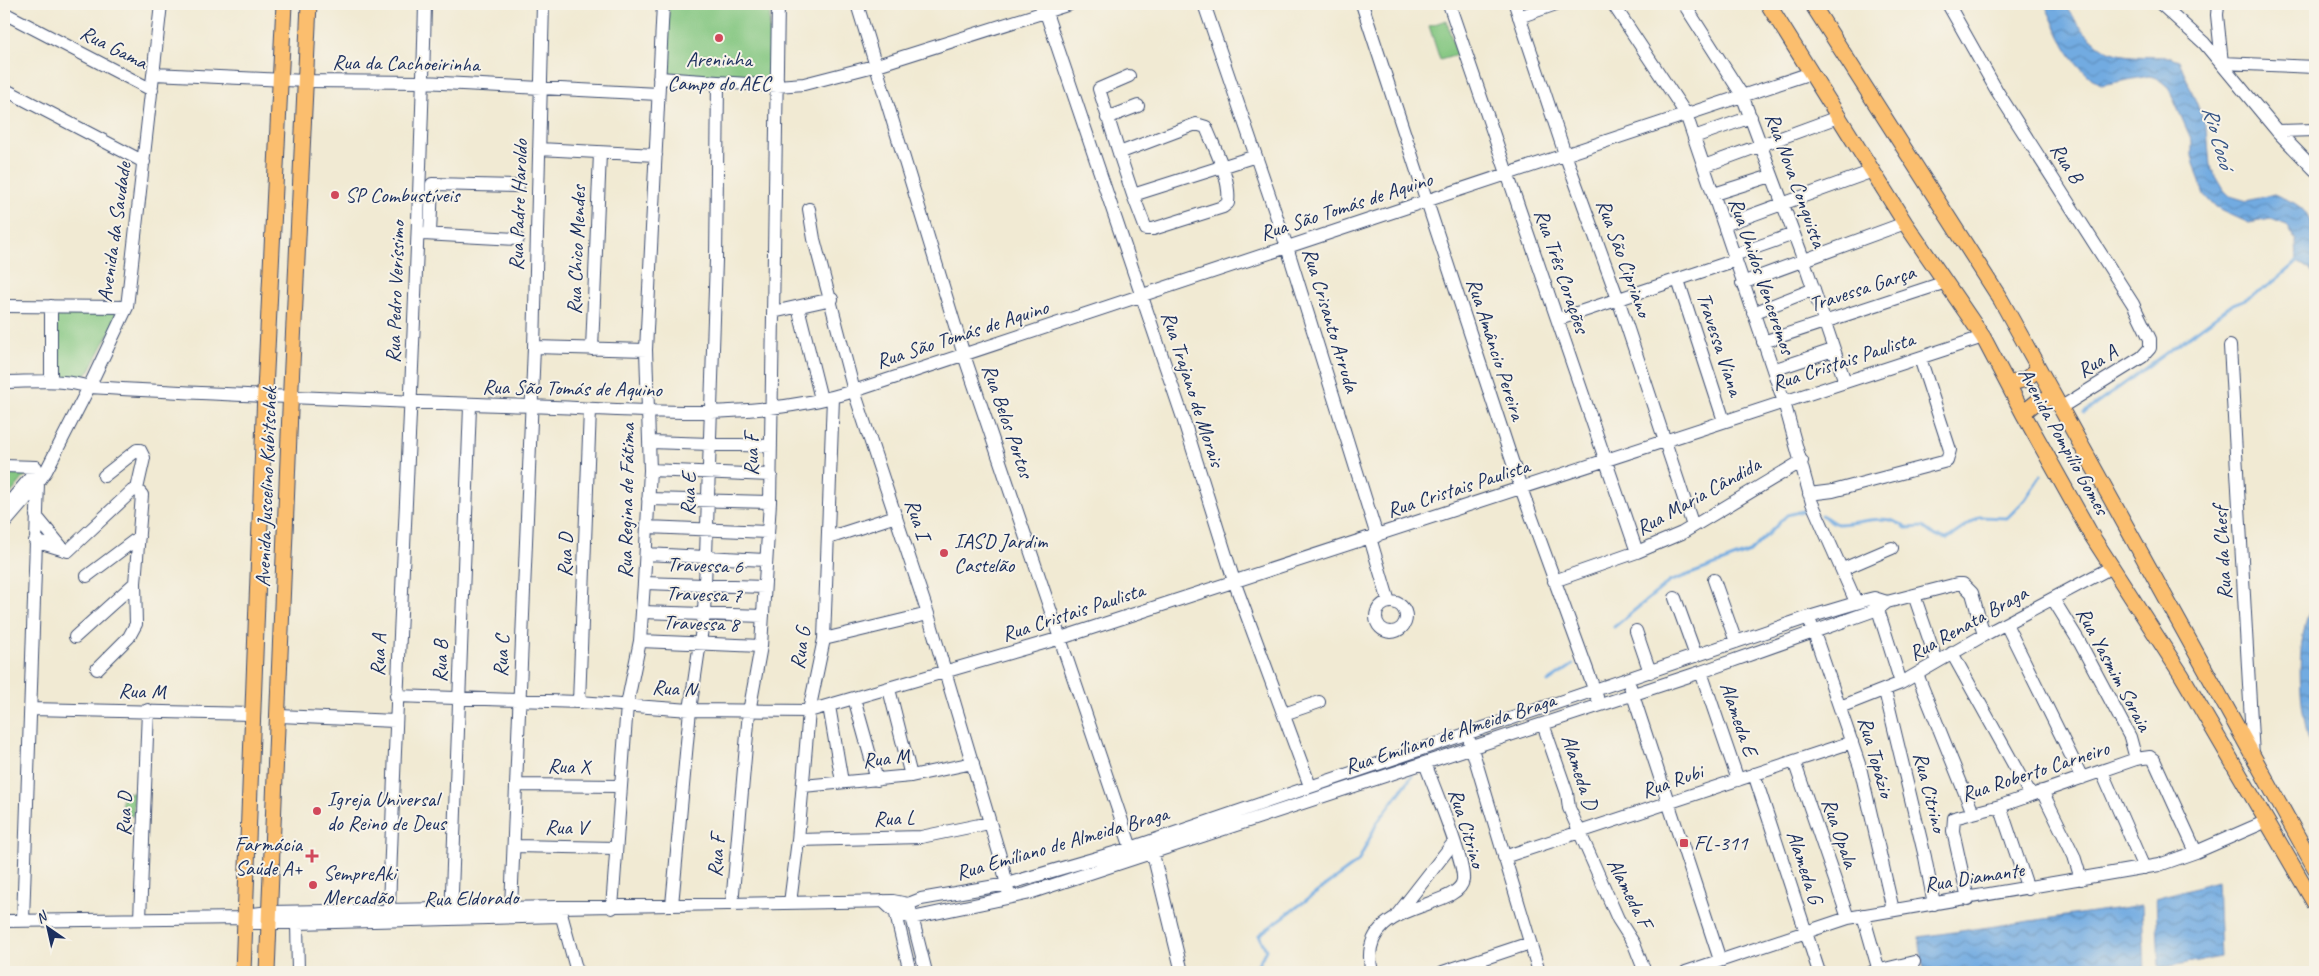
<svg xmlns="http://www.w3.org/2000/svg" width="2319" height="976" font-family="Caveat,sans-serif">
<defs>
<pattern id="water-waves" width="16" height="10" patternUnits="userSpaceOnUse" patternTransform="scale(1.25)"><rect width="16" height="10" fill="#72abe1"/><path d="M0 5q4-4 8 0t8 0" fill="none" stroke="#5d8cba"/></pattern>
</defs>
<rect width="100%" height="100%" fill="#f7f3e8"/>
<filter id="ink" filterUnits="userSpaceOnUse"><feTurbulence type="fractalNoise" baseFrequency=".02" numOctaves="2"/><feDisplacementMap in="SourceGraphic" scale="10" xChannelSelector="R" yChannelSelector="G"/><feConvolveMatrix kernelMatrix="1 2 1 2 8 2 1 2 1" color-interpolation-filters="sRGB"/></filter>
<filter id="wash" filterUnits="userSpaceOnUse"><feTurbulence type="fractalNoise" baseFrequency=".0096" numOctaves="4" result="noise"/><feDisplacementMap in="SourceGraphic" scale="20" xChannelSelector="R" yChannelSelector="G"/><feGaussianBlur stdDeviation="1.12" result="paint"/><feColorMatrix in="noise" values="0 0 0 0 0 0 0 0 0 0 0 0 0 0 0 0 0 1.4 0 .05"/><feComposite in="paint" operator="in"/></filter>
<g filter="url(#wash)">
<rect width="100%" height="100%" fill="#f1ead3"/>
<!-- park -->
<path fill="#83c680" stroke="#4f7a6f" d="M 669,4 L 770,4 L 769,78 L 666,73 Z
M 1446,20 L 1457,55 L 1440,60 L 1429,26 Z
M 60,312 L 115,312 L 118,317 L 89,372 L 82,377 L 61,377 L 55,371 L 56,316 Z
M 4,470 L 30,470 L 4,502 Z
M 122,792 L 134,793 L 133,816 L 121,816 Z"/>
<!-- water -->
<path fill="url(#water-waves)" stroke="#466da0" d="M 2045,4 L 2065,4 C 2074,21 2095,48 2115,53 C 2132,58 2153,56 2170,57 L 2179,60 L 2207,129 L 2210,166 L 2224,190 L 2230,196 L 2247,201 L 2274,194 C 2282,198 2293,201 2300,207 C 2317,220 2315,256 2315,275 L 2297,260 L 2296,241 L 2287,225 L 2271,219 L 2249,223 L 2216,208 L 2204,195 L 2192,156 L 2192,141 L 2168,87 L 2157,78 L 2149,76 L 2101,85 C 2071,66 2059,35 2045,4 Z
M 2315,599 L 2315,764 C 2300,718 2291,643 2315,599 Z
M 2217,881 L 2220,957 L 2159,968 L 2156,898 Z
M 2142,905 L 2145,972 L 1924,972 L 1919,937 Z"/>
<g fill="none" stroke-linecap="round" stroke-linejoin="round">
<!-- stream -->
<path stroke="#72abe1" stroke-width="3" d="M 2084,413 L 2233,304 C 2264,293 2276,280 2300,259
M 1821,515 C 1827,517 1833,524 1838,524 C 1862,524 1886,511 1906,528 L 1923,527 L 1935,536 L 1947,539 L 1979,517 L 2007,518 L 2024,501 L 2041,475
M 1614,627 L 1669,582 L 1750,552 L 1787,515 L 1807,510 L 1811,512
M 1548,682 L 1573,665
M 1254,972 L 1266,950 L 1259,935 L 1358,862 L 1377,823 L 1412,776"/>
</g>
</g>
<g filter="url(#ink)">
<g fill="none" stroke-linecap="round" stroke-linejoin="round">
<defs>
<path id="minor" d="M 857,4 L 964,355 L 1131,848
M 1043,4 L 1182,415 L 1234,581 L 1310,786
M 1204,4 L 1287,247 L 1377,536
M 1362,4 L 1521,488 L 1597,697
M 1449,4 L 1637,552
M 1515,4 L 1565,154 L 1618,299 L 1693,526
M 1613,4 L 1686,114 L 1784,402 L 1812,503 L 1856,602
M 1684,4 L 1742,95 L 1804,261 L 1845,382
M 1948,4 L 1997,91 L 2133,304 L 2150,339 L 2150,348 L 2142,357 L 2060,408
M 2161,4 L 2204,43 L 2277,131 L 2315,170
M 2218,4 L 2217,15 L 2222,63 L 2315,67
M 4,13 L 152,90
M 1519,17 L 1556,4
M 154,74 L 306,81 L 423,82 L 658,94
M 659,78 L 777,86 L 804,84 L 874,66 L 1070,4
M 4,89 L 144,162
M 1107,118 L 1138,106
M 2277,131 L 2315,130
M 1694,137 L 1751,117
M 539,149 L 656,155
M 1119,153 L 1099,89 L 1129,76
M 1704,166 L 1838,117
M 1714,194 L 1771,176
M 1133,195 L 1146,229 L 1153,229 L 1223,207 L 1228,203 C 1231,178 1215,150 1206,127 L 1196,124 L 1119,153 L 1133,195 L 1256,156
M 809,209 L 814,239 L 854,391 L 928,614 L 1002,863 L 1008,891
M 1724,225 L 1873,171
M 423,234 L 518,239
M 430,234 L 432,184 L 518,186
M 1734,255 L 1794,234
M 1678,280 L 1724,421
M 1742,283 L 1905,223
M 4,306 L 127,307
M 51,306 L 51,381
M 798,307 L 821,399
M 773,312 L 832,299
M 1753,313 L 1814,289
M 1559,319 L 1736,260
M 1763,342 L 1946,282
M 2230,346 L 2253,756
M 534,347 L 646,350
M 592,349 L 600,153
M 1773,370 L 1833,350
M 4,382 C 32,382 62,378 89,387 C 237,396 385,401 532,406 C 638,410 752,423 854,391 L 1811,73
M 650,442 L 771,446
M 4,466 L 36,467 L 30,478 L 4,509
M 650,470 L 771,475
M 104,476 L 137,450 L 140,450 L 144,458 L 137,489
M 1809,494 L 1833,491 L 1947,461 L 1950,450 L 1920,358
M 648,499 L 770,502
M 36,516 L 64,550
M 4,524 L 29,495 L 46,471 L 89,387 L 127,307 L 161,4
M 647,527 L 767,532
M 828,538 L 896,516
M 1370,538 L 1389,602
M 35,541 L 68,551 L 132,491 L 137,489 L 142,495 L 135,583 L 136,624 L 129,637 L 97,669
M 646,554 L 765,560
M 1843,569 L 1892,548
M 87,576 L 139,537
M 1714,580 L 1736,642
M 1554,581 L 1637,552 L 1682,533 L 1802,461
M 644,583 L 764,587
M 1914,595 L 1937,662
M 1675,598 L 1696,656
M 2053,599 L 2080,643 L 2130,737 L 2136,759
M1376 617a15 15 0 1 1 30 0a15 15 0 1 1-30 0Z
M 1876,603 L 1901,683
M 642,612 L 763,616
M 1811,624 L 1860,767 L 1893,910
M 2006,624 L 2082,778
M 1636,631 L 1650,672
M 75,637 L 135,583
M 824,639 L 928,614
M 640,641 L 761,646
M 1952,653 L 2030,794
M 1701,672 L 1738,780
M 1917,674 L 1973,813
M 1630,686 L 1720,960
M 889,689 L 911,776
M 1885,691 L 1925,857 L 1934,904
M 396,696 L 579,702 L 690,710 L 809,711 L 1061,638 L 1983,337
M 854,698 L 877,780
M 579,702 L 590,409
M 829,706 L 842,782
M 1840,707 L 1901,683 L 1984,635 L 2112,567
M 31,709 L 252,714
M 1284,714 L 1319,702
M 279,716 L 395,721
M 1543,724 L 1567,793 L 1569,808 L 1618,919 L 1634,944 L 1645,972
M 1470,742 L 1539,972
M 1794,761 L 1848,918
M 2102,772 L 2144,868
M 1754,774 L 1819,972
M 516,785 L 621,786
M 803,786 L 911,776 L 973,763
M 2042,791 L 2074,856 L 2081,879
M 2000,806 L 2028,889
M 798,840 L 921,837 L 989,823
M 514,846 L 616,848
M 1153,854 L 1182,972
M 1504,857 L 1852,742
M 1968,899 L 1953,831 L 1954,818 L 2000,806 L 2136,759 L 2150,757 L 2154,760 L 2196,852
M 883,901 L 895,912 L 912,918 L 1026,894 L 1701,672 L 1878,609 L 1887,602 L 1957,584 L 1963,584 L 1972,593 L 1984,635
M 790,903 L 798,840 L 809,711 L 824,639 L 833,398
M 732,904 L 749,712 L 761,646 L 770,502 L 778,4
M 672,905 L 690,710 L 704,615 L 716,260 L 718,83
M 894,906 L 910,972
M 511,908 L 534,347 L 543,4
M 612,908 L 627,705 L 640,641 L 644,583 L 650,470 L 646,350 L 663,4
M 389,909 C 399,607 418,306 425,4
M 910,909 L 926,972
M 560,910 L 577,972
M 1397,915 L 1454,842
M 1863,915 L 1879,971
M 245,918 L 253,923 L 297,923 L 561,916 L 562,914
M 140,919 L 148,710
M 451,919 L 470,406
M 23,920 L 38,483
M 4,921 L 245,918 L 253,914 L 269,912 L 893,901 L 908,904 L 921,899 L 1007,884 L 1131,848 L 1809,617 L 1866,600 L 1874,598 L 1887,602
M 297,923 L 298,972
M 1372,972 C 1354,900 1459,911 1463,880 C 1465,860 1433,786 1425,763
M 1443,972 L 1530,943
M 1686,972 L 1848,918 L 2159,865 L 2196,852 L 2267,821
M 1872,972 L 1914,962"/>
<path id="major" d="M 1768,4 L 1905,223 L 1983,337 L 2023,413 L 2090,533 L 2181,674 L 2315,904
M 1812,4 L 2001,300 L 2315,868
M 2008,384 L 2026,379 L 2038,369
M 2023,413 L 2038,401 L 2054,397
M 243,972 L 265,391 L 284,4
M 267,972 L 291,386 L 309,4"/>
</defs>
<!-- minor casing -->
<use href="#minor" stroke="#3b4b70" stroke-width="14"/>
<!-- major casing -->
<use href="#major" stroke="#3b4b70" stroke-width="17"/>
<!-- minor -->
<use href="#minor" stroke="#fff" stroke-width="12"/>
<!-- major -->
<use href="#major" stroke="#fbbe6e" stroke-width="15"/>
</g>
</g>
<!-- markers -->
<g fill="#d1495b" stroke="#f7f3e8" stroke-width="2">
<circle cx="719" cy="38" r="5"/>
<circle cx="335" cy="195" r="5"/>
<circle cx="944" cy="553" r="5"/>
<circle cx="317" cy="811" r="5"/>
<rect x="1679" y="838" width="10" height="10" rx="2.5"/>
<path d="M309.5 848.5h5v5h5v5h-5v5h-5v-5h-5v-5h5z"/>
<circle cx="313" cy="885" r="5"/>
</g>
<g text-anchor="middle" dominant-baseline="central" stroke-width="4" stroke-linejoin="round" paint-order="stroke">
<!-- street labels -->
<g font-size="21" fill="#1b2f5e" stroke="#f7f3e8">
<text transform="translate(114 47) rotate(27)">Rua Gama</text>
<text transform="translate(406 63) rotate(1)">Rua da Cachoeirinha</text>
<text transform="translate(2067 163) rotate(58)">Rua B</text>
<text transform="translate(1796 180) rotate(70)">Rua Nova Conquista</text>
<text transform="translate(518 205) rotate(-88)">Rua Padre Haroldo</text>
<text transform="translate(1346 206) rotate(-18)">Rua São Tomás de Aquino</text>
<text transform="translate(114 232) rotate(-82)">Avenida da Saudade</text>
<text transform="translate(576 250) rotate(-88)">Rua Chico Mendes</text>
<text transform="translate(1624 258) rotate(70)">Rua São Cipriano</text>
<text transform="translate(1562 271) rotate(71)">Rua Três Corações</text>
<text transform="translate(1762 276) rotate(71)">Rua Unidos Venceremos</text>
<text transform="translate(1862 288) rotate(-18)">Travessa Garça</text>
<text transform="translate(395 292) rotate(-88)">Rua Pedro Veríssimo</text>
<text transform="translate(1331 320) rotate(73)">Rua Crisanto Arruda</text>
<text transform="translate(962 334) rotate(-18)">Rua São Tomás de Aquino</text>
<text transform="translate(1720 344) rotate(72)">Travessa Viana</text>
<text transform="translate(1496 349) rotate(72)">Rua Amâncio Pereira</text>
<text transform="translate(1843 361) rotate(-18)">Rua Cristais Paulista</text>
<text transform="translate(2097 361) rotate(-32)">Rua A</text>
<text transform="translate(572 388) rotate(1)">Rua São Tomás de Aquino</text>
<text transform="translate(1193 389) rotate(72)">Rua Trajano de Morais</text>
<text transform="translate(1008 421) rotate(71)">Rua Belos Portos</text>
<text transform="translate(2064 441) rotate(61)">Avenida Pompílio Gomes</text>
<text transform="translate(751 455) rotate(-89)">Rua F</text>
<text transform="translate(266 487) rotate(-88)">Avenida Juscelino Kubitschek</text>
<text transform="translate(1458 488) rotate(-18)">Rua Cristais Paulista</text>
<text transform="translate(688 494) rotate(-88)">Rua E</text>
<text transform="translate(1698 496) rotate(-29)">Rua Maria Cândida</text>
<text transform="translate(626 501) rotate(-89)">Rua Regina de Fátima</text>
<text transform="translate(918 519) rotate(72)">Rua I</text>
<text transform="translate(2222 553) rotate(-93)">Rua da Chesf</text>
<text transform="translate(565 555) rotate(-88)">Rua D</text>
<text transform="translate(705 565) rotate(2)">Travessa 6</text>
<text transform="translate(704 594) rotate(2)">Travessa 7</text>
<text transform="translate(1073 612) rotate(-18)">Rua Cristais Paulista</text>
<text transform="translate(701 623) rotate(2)">Travessa 8</text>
<text transform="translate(1968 623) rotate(-29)">Rua Renata Braga</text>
<text transform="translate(800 648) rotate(-81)">Rua G</text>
<text transform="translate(378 655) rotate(-87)">Rua A</text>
<text transform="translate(501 656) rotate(-87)">Rua C</text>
<text transform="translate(440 661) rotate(-88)">Rua B</text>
<text transform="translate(2114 669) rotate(62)">Rua Yasmim Soraia</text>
<text transform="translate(674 688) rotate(4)">Rua N</text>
<text transform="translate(142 691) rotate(2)">Rua M</text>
<text transform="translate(1739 719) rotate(71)">Alameda E</text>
<text transform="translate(1450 733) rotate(-18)">Rua Emíliano de Almeida Braga</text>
<text transform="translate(1876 757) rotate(74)">Rua Topázio</text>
<text transform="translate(886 758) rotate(-6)">Rua M</text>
<text transform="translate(569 766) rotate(1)">Rua X</text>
<text transform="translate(2035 771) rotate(-18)">Rua Roberto Carneiro</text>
<text transform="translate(1580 772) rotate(72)">Alameda D</text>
<text transform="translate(1672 781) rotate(-19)">Rua Rubi</text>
<text transform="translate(1930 792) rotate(76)">Rua Citrino</text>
<text transform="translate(124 814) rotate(-88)">Rua D</text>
<text transform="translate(894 818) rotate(-2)">Rua L</text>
<text transform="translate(566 827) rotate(1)">Rua V</text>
<text transform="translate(1467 828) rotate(73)">Rua Citrino</text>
<text transform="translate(1840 833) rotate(71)">Rua Opala</text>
<text transform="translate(1062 843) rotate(-16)">Rua Emíliano de Almeida Braga</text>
<text transform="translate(716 856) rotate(-85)">Rua F</text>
<text transform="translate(1805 867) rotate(72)">Alameda G</text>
<text transform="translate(1974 877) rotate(-9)">Rua Diamante</text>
<text transform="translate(1630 893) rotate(63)">Alameda F</text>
<text transform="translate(471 898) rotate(-1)">Rua Eldorado</text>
</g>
<!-- poi labels -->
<g font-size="21" fill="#1b2f5e" stroke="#f7f3e8" text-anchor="start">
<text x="719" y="59" text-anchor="middle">Areninha<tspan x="719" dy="24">Campo do AEC</tspan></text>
<text x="345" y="195">SP Combustíveis</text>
<text x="954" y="541">IASD Jardim<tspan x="954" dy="24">Castelão</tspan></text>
<text x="327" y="799">Igreja Universal<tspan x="327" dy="24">do Reino de Deus</tspan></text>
<text x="1694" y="843">FL-311</text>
<text x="302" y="844" text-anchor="end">Farmácia<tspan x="302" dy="24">Saúde A+</tspan></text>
<text x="323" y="873">SempreAki<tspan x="323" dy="24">Mercadão</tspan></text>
</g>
<!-- water labels -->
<g font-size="22" font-style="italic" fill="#355485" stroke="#f7f3e8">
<text transform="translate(2218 137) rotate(74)">Rio Cocó</text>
</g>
</g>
<!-- margin -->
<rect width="2319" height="976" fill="none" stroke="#f7f3e8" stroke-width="20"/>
<!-- north arrow -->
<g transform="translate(48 928) rotate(326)" stroke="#f7f3e8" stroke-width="4" paint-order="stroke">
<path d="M0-4L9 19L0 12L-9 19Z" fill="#1b2f5e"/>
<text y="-8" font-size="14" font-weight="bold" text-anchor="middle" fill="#1b2f5e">N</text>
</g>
</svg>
